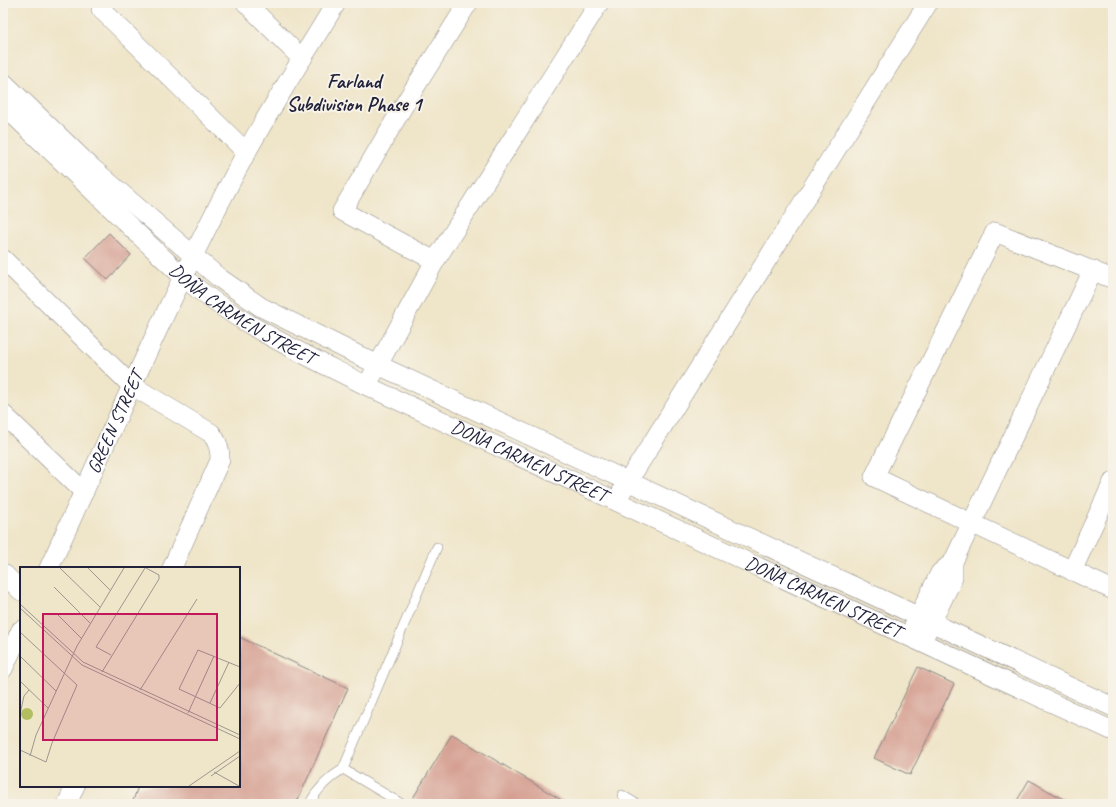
<svg xmlns="http://www.w3.org/2000/svg" width="1116" height="807" font-family="Caveat,sans-serif">
<rect width="100%" height="100%" fill="#f7f3e8"/>
<filter id="ink" filterUnits="userSpaceOnUse"><feTurbulence type="fractalNoise" baseFrequency=".025" numOctaves="2"/><feDisplacementMap in="SourceGraphic" scale="8" xChannelSelector="R" yChannelSelector="G"/><feConvolveMatrix kernelMatrix="1 2 1 2 8 2 1 2 1" color-interpolation-filters="sRGB"/></filter>
<filter id="wash" filterUnits="userSpaceOnUse"><feTurbulence type="fractalNoise" baseFrequency=".012" numOctaves="4" result="noise"/><feDisplacementMap in="SourceGraphic" scale="16" xChannelSelector="R" yChannelSelector="G"/><feGaussianBlur stdDeviation="0.9" result="paint"/><feColorMatrix in="noise" values="0 0 0 0 0 0 0 0 0 0 0 0 0 0 0 0 0 1.4 0 .05"/><feComposite in="paint" operator="in"/></filter>
<g filter="url(#wash)">
<rect width="100%" height="100%" fill="#efe5c9"/>
<g id="blocks">
<!-- building -->
<path fill="#d5a093" d="M 109,233 L 131,255 L 108,280 L 85,258 Z
M 239,637 L 348,688 L 296,804 L 132,804 L 138,786 L 239,786 Z
M 918,667 L 954,684 L 910,775 L 874,758 Z
M 452,734 L 568,804 L 424,804 L 413,798 Z
M 1029,780 L 1072,804 L 1015,804 Z"/>
</g>
</g>
<g filter="url(#ink)">
<use href="#blocks" fill-opacity="0" stroke="#888482" stroke-width="1"/>
<g fill="none" stroke-linecap="round" stroke-linejoin="round">
<defs>
<path id="service" d="M 343,769 L 402,804
M 622,795 L 637,804
M 309,804 C 318,788 328,778 343,769 L 437,547"/>
<g id="minor">
<path d="M 246,3 L 302,59"/>
<path d="M 101,9 L 246,152"/>
<path d="M 3,82 L 91,167 L 218,277 L 261,307 L 378,365 L 1113,707"/>
<path id="s1" d="M 3,105 L 183,277 C 239,325 302,353 367,386 L 1113,731"/>
<path d="M 3,259 L 131,385 L 211,433 C 218,442 220,449 220,460 L 172,568"/>
<path d="M 435,261 L 342,211 L 407,100 L 468,3"/>
<path d="M 1113,279 L 995,232 L 874,477 L 1113,590"/>
<path d="M 372,376 L 435,261 L 599,3"/>
<path d="M 3,414 L 84,492"/>
<path d="M 622,491 L 928,3"/>
<path id="s2" d="M 49,568 C 113,429 173,288 246,153 C 274,102 306,53 336,3"/>
<path d="M 1072,571 L 1113,482"/>
<path d="M 3,573 L 21,591"/>
<path d="M 913,628 L 940,573 L 953,562"/>
<path d="M 926,633 L 953,578 L 953,562 L 1093,270"/>
<path d="M 3,669 L 21,630"/>
<path d="M 67,804 L 75,786"/>
</g>
</defs>
<!-- service casing -->
<use href="#service" stroke="#888482" stroke-width="10"/>
<!-- minor casing -->
<use href="#minor" stroke="#888482" stroke-width="20"/>
<!-- service -->
<use href="#service" stroke="#fff" stroke-width="9"/>
<!-- minor -->
<use href="#minor" stroke="#fff" stroke-width="19"/>
</g>
</g>
<g text-anchor="middle" dominant-baseline="central" stroke-width="4" stroke-linejoin="round" paint-order="stroke">
<!-- street labels -->
<g font-size="19" fill="#22223b" stroke="#f7f3e8">
<text stroke="none"><textPath href="#s1" startOffset="319">DOÑA CARMEN STREET</textPath></text>
<text stroke="none"><textPath href="#s2" startOffset="160">GREEN STREET</textPath></text>
<text stroke="none"><textPath href="#s1" startOffset="642">DOÑA CARMEN STREET</textPath></text>
<text stroke="none"><textPath href="#s1" startOffset="966">DOÑA CARMEN STREET</textPath></text>
</g>
<!-- neighbourhood labels -->
<g font-size="20" font-weight="bold" fill="#22223b" stroke="#f7f3e8">
<text x="354" y="81">Farland<tspan x="354" dy="23">Subdivision Phase 1</tspan></text>
</g>
</g>
<!-- overview -->
<g transform="translate(20 567)">
<rect width="220" height="220" fill="#efe5c9"/>
<path d="M1 147a6 6 0 1 1 12 0a6 6 0 1 1-12 0Z" fill="#b2bf61"/>
<path fill="none" stroke="#9d9790" stroke-width="1" d="M 40,1 L 80,40M 68,1 L 90,23M 34,20 L 70,56M 0,37 L 63,95 L 220,168M 0,41 L 62,98 L 220,172M 38,48 L 61,71M 0,65 L 57,118 L 32,176 L 26,195 L 0,183M 91,88 L 76,80 L 125,1M 0,89 L 36,124M 220,100 L 178,83 L 159,122 L 200,141 L 220,116M 82,105 L 139,12 L 139,8 L 126,1M 0,114 L 28,141M 120,123 L 177,32M 190,136 L 209,95M 168,146 L 194,89M 0,147 L 4,129 L 9,123M 10,189 L 16,168 L 57,79 L 104,1M 194,205 L 219,219M 191,209 L 220,189M 169,219 L 220,184"/>
<path fill="#c2185b" fill-opacity="0.15" stroke="#c2185b" stroke-width="2" d="M 23,47 L 197,47 L 197,173 L 23,173 Z"/>
<rect width="220" height="220" fill="none" stroke="#22223b" stroke-width="2"/>
</g>
<!-- margin -->
<rect width="1116" height="807" fill="none" stroke="#f7f3e8" stroke-width="16"/>
</svg>
